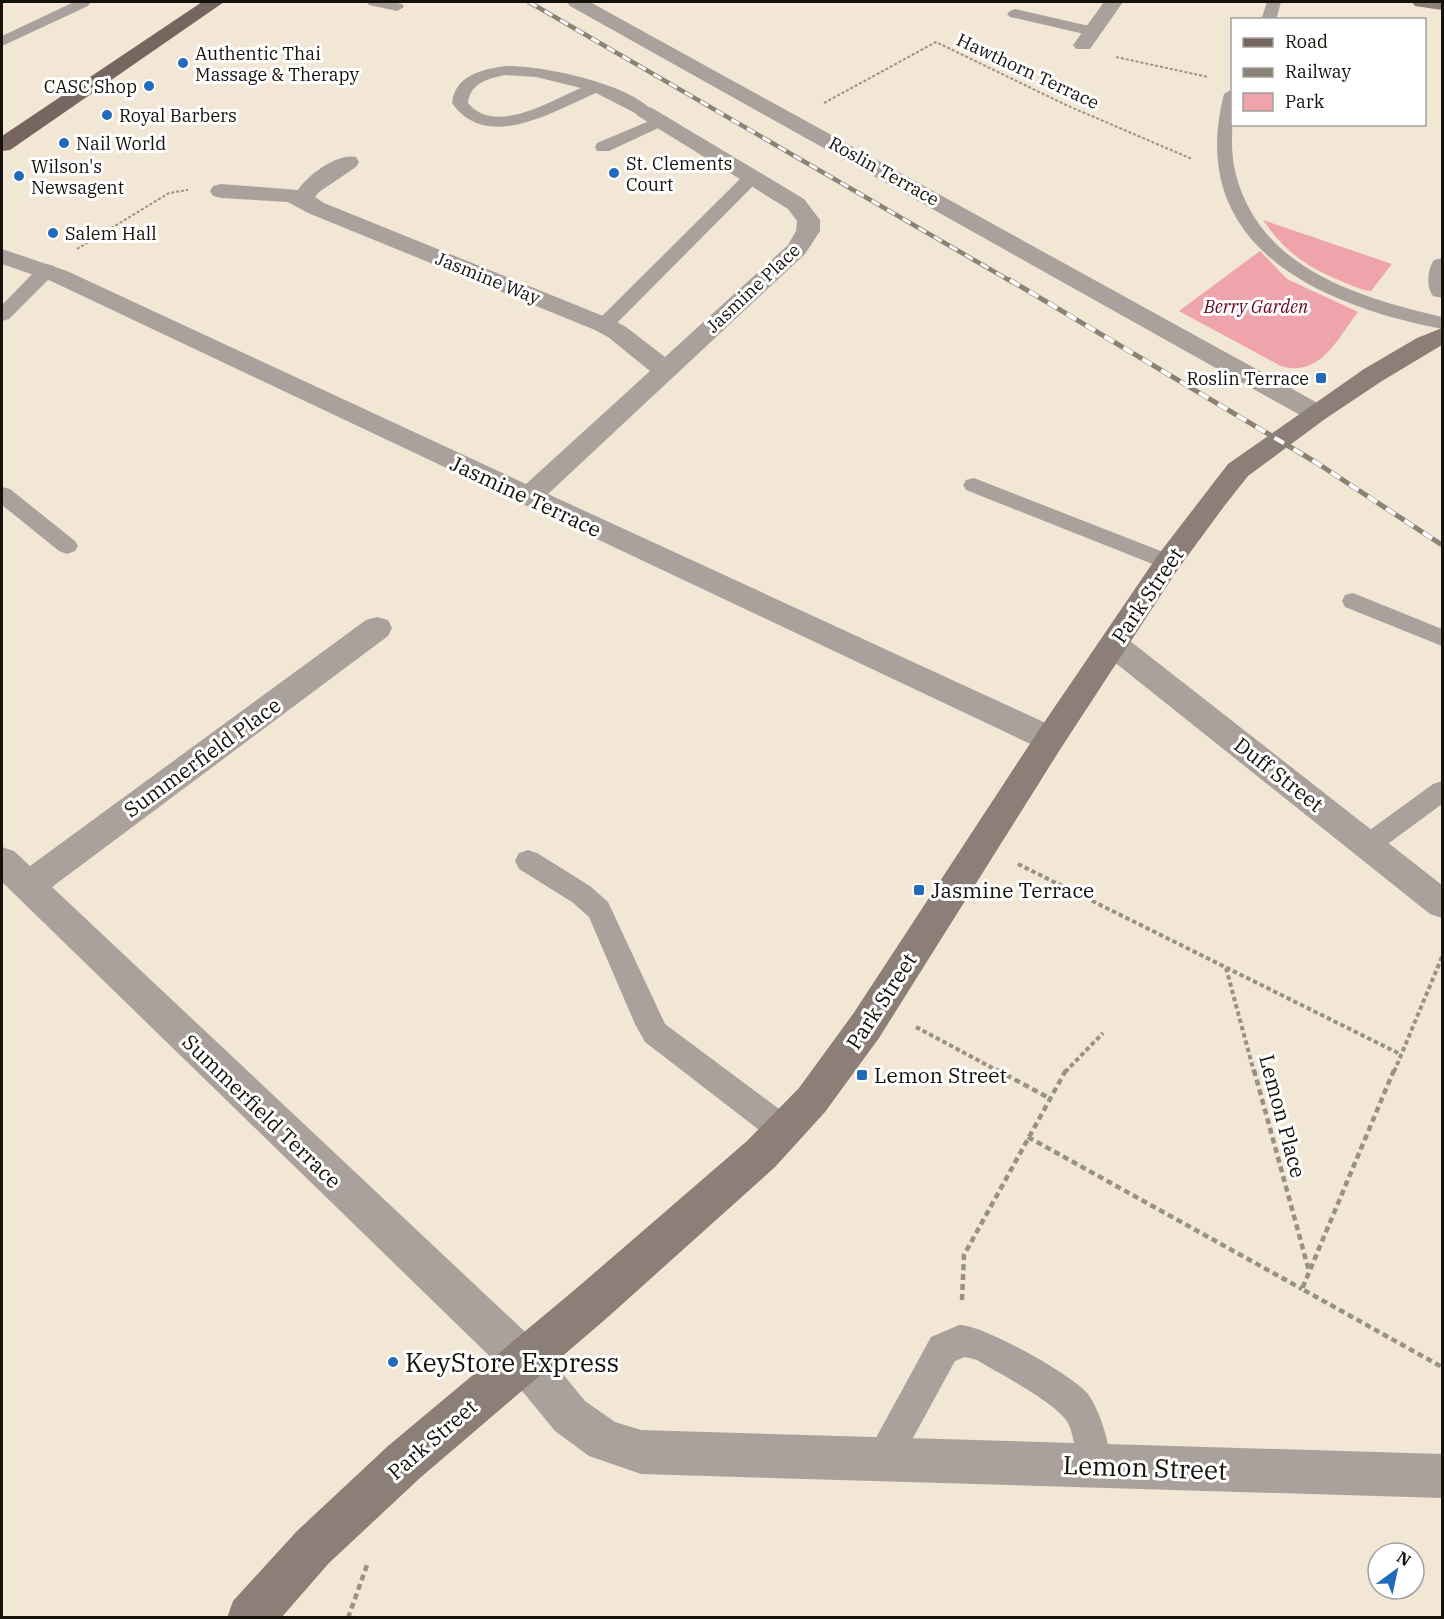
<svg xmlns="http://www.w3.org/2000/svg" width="1444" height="1619" font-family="'IBM Plex Serif',serif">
<rect width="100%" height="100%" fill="#f2e7d4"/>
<!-- green -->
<path fill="#efa3ab" d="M 1263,220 L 1392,264 L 1371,291 L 1364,290 C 1320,274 1290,260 1263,220 Z
M 1260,251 L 1287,279 L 1358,312 C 1337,339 1320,378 1281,366 L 1179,311 Z"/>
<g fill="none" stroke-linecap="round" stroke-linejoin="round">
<!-- path-far2 -->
<path stroke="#999183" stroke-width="2" stroke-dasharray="3 2" stroke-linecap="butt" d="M 1116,57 L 1208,77
M 824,103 L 936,42 L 1066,105 L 1192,159
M 77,249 L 169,193 L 188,190"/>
<!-- path-far1 -->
<path stroke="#999183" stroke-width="4" stroke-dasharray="4.5 3" stroke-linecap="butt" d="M 1018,864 L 1400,1054
M 1226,968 L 1254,1072
M 916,1027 L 1000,1072
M 1065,1072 L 1103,1033
M 1394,1072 L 1442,957"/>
<!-- path -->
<path stroke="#999183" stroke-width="4.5" stroke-dasharray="6 4" stroke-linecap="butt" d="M 997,1070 L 1049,1098
M 1254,1070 L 1309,1271
M 1394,1070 L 1302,1289 L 1442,1367
M 1028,1137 L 1302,1289
M 962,1300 L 964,1255 L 1066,1070
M 348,1618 L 367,1565"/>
<!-- lane -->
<path fill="#aaa19d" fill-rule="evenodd" d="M 74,2 L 90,3 L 88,6 L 2,46 L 2,36 Z
M 367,2 L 392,2 L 402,4 L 404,7 L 397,11 L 369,5 Z
M 1267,2 L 1281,2 L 1276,20 L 1261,20 Z
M 1015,9 L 1098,28 L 1101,31 L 1093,36 L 1010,17 L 1007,14 L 1010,11 Z
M 506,66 C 540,65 632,84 653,112 L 651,115 L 639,115 L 596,93 C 554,111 487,153 452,103 C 455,75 483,69 506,66 ZM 506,75 L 536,77 L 581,88 C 550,101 495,136 468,103 C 470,83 489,78 506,75 Z
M 1232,89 C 1235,117 1228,146 1236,175 C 1261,269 1358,297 1442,317 L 1442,329 C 1318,305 1185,245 1224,94 Z
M 661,116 L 667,118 L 669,121 L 667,124 L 609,151 L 597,151 L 595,147 L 597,143 Z
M 752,172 L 758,173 L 761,177 L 758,181 L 611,329 L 597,329 L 594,325 L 597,321 L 746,173 Z
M 47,264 L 54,266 L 56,270 L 54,274 L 9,319 L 2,321 L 2,305 L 40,266 Z
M 974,478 L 1176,557 L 1179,562 L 1176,567 L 1168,570 L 1160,567 L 966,490 L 963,485 L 966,480 Z
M 2,487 L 10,489 L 75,541 L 78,546 L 75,551 L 67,554 L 59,551 L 2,505 Z
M 1353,593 L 1442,629 L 1442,646 L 1345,607 L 1342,601 L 1345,595 Z
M 1442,781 L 1442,804 L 1377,852 L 1368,856 L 1359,852 L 1355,845 L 1359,838 L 1433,784 Z
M 528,850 L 537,853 L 590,886 L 608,902 L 665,1024 L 794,1120 L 798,1130 L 794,1140 L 783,1144 L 772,1140 L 645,1042 L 635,1024 L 589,917 L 572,902 L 519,869 L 515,861 L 519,853 Z
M 959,1325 C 982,1324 1074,1376 1088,1394 C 1099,1409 1111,1445 1110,1464 C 1110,1468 1107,1473 1105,1477 L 1093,1482 L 1081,1477 C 1074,1460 1076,1439 1068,1423 C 1057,1403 998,1373 977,1360 L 965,1357 L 955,1361 L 895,1471 L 883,1476 L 871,1471 L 866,1459 L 871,1447 L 931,1337 Z"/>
<!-- street -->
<path fill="#aaa19d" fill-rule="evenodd" d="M 567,2 L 590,2 L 1325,407 L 1329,413 L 1325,419 L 1316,421 L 1307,419 L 570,6 Z
M 1104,2 L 1123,2 L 1090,49 L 1076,49 L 1073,45 Z
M 645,106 L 652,108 L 804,199 L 820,220 L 820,231 L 805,254 L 548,494 L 1061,730 L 1066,739 L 1061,748 L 1050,751 L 1039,748 L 51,281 L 2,264 L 2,249 L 67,271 L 526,484 L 650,371 L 608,337 L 595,330 L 308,213 L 288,202 L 221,198 L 213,196 L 210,191 L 213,186 L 221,184 L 298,190 C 308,175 337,153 356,157 L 359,162 L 356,167 L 319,192 L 315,197 L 324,203 L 613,320 L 626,327 L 665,357 L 788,245 L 796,231 L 797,221 L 788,209 L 638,116 L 634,112 L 638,108 Z
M 1442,258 L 1442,298 L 1433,296 C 1426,286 1427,270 1434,260 Z
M 377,617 L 388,620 L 392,628 L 388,636 L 52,887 L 539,1345 L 585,1401 L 615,1422 L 641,1430 L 1442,1454 L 1442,1498 L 641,1474 L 589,1456 L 555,1431 L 509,1375 L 2,882 L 2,847 L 14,851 L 30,866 L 366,620 Z
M 1114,634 L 1125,637 L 1442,885 L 1442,918 L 1430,914 L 1103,653 L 1099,645 L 1103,637 Z"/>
<!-- secondary -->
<path fill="#8c7f78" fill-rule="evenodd" d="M 1412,2 L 1442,2 L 1442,10 L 1415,6 Z
M 1442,328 L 1442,345 L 1382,381 L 1325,419 L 1248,476 L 1225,505 L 1178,569 L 1061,748 L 879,1038 L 825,1112 L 775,1167 L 608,1317 L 420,1478 L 329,1563 L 281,1618 L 227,1618 L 233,1601 L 297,1531 L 388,1446 L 578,1287 L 747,1141 L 799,1088 L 853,1014 L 1039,730 L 1158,555 L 1228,464 L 1364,369 L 1417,338 Z"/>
<!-- primary -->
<path fill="#76665f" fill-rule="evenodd" d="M 202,2 L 224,2 L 10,150 L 2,151 L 2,136 Z"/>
<defs>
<path id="rail-far1" d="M 529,2 L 1012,282"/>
<path id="rail" d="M 1010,280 L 1317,463 L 1442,545"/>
</defs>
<!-- rail-far1 casing -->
<use href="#rail-far1" stroke="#8a8275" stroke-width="4.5"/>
<!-- rail casing -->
<use href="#rail" stroke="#8a8275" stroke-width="5"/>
<!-- rail-far1 -->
<use href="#rail-far1" stroke="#fff" stroke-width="3" stroke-dasharray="9" stroke-linecap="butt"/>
<!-- rail -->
<use href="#rail" stroke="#fff" stroke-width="4" stroke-dasharray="11" stroke-linecap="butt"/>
</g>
<!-- markers -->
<g fill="#226abb" stroke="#fff" stroke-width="2">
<circle cx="183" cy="63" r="6"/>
<circle cx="149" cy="86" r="6"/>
<circle cx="107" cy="115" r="6"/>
<circle cx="64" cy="143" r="6"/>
<circle cx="614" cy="173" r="6"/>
<circle cx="19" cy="176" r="6"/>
<circle cx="53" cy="233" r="6"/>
<rect x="1315" y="372" width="12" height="12" rx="3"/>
<rect x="913" y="884" width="12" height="12" rx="3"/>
<rect x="856" y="1069" width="12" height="12" rx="3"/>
<circle cx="393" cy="1362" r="6"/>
</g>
<g text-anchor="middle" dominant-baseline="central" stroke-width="6" stroke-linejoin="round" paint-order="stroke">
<!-- far-poi labels -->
<g font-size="18" fill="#15110b" stroke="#fff" text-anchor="start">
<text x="195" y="53">Authentic Thai<tspan x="195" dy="21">Massage &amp; Therapy</tspan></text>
<text x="137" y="86" text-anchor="end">CASC Shop</text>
<text x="119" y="115">Royal Barbers</text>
<text x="76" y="143">Nail World</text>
<text x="626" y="163">St. Clements<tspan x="626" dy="21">Court</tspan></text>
<text x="31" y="166">Wilson's<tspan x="31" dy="21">Newsagent</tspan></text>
<text x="65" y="233">Salem Hall</text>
<text x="1309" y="378" text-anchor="end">Roslin Terrace</text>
</g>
<!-- far-street labels -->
<g font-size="18" fill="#15110b" stroke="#fff">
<text transform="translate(1028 71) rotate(25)">Hawthorn Terrace</text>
<text transform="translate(884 171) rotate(29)">Roslin Terrace</text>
<text transform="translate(488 278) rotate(22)">Jasmine Way</text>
<text transform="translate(753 288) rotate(-43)">Jasmine Place</text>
</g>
<!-- far-park labels -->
<g font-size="18" font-style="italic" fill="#670823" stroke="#fff">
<text x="1256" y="306">Berry Garden</text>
</g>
<!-- street labels -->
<g font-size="21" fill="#15110b" stroke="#fff">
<text transform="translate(526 496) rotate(25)">Jasmine Terrace</text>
<text transform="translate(1147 595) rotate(-56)">Park Street</text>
<text transform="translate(202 757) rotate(-36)">Summerfield Place</text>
<text transform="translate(1279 774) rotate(38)">Duff Street</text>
<text transform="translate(881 1001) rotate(-57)">Park Street</text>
<text transform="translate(262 1111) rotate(44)">Summerfield Terrace</text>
<text transform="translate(1283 1116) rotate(75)">Lemon Place</text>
<text transform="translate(432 1439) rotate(-41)">Park Street</text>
</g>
<!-- poi labels -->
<g font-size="21" fill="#15110b" stroke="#fff" text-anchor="start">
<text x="931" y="890">Jasmine Terrace</text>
<text x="874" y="1075">Lemon Street</text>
</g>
<!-- near-poi labels -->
<g font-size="26" fill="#15110b" stroke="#fff" text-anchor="start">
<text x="405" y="1362">KeyStore Express</text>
</g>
<!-- near-street labels -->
<g font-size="26" fill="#15110b" stroke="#fff">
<text transform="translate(1145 1467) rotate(2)">Lemon Street</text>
</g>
</g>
<!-- border -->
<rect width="1444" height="1619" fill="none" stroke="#15110b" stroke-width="6"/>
<!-- legend -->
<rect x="1231" y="18" width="195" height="108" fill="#ffffff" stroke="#a1a09d" stroke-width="1.5"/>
<rect x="1243" y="38" width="30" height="9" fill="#76665f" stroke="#a1a09d" stroke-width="1.5"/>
<text x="1285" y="48" font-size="18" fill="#15110b">Road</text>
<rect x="1243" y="68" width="30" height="9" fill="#8a8275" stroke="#a1a09d" stroke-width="1.5"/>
<text x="1285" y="78" font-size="18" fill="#15110b">Railway</text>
<rect x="1243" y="93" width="30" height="18" fill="#efa3ab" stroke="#a1a09d" stroke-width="1.5"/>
<text x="1285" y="108" font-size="18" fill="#15110b">Park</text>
<!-- north arrow -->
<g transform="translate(1396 1571) rotate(33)"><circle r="28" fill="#ffffff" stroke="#a1a09d" stroke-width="1.5"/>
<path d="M0-4.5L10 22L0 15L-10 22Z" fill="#226abb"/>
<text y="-9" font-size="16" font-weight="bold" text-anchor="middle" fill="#15110b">N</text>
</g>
</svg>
